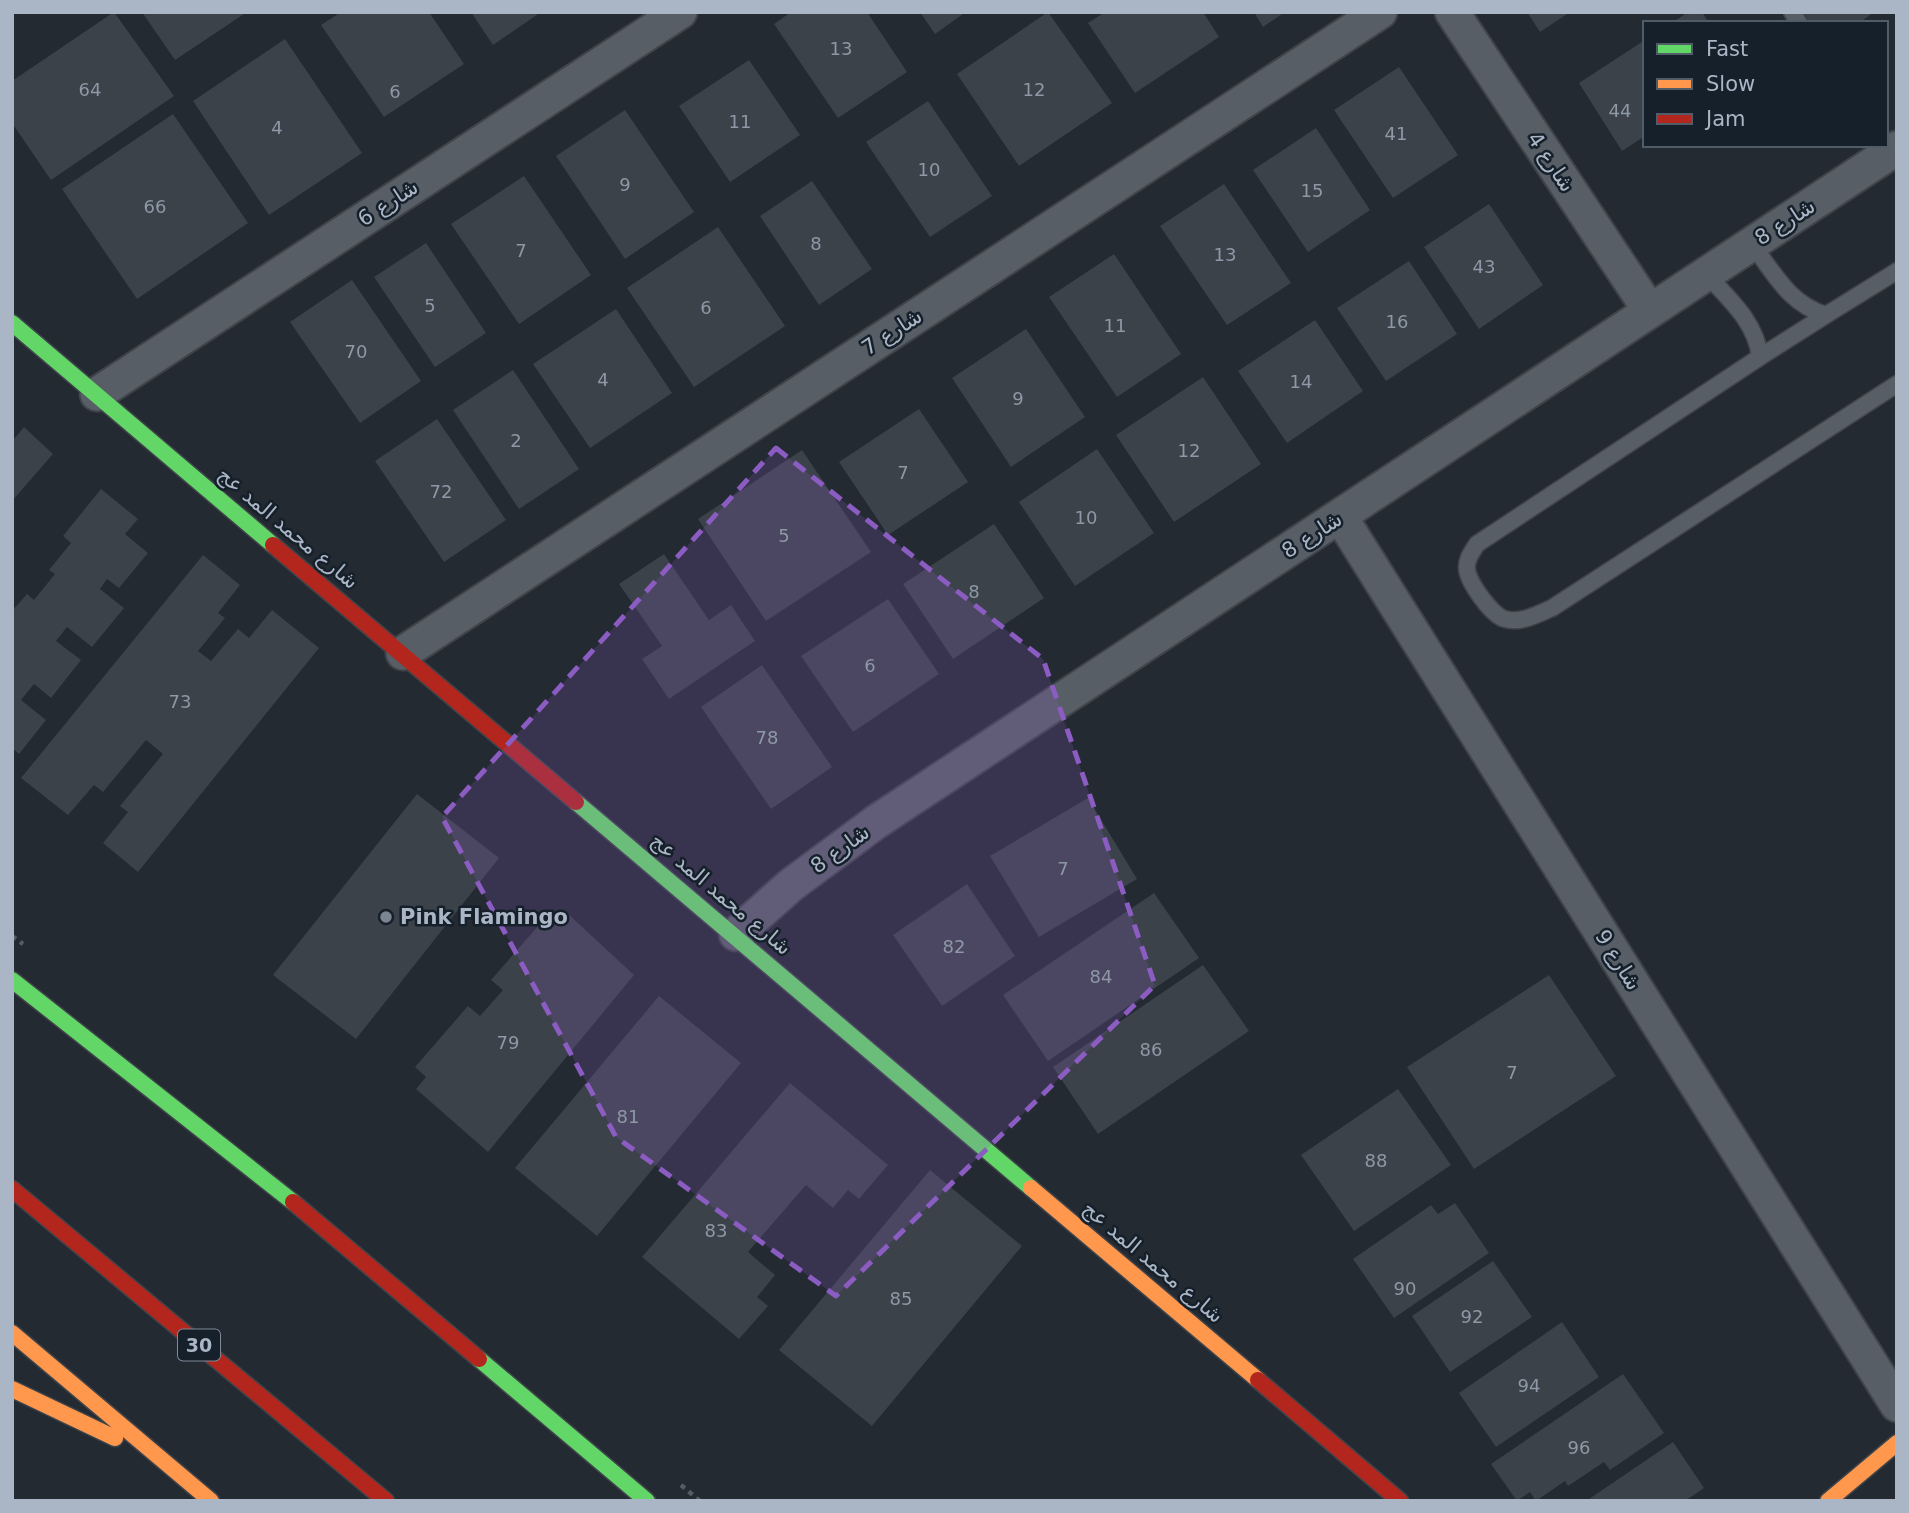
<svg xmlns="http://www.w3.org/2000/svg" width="1909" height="1513" font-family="'DejaVu Sans','Noto Sans Arabic',sans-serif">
<rect width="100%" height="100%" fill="#232a31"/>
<!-- building -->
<path fill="#3b4249" d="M 114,12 L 174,96 L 51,180 L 12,123 L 12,81 Z
M 142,12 L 247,12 L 175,60 Z
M 341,12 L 429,12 L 464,64 L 384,117 L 321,25 Z
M 471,12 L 541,12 L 493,45 Z
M 791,12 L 867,12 L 907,72 L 838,118 L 774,24 Z
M 920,12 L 966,12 L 935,34 Z
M 1048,12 L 1112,103 L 1019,166 L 957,74 Z
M 1105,12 L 1203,12 L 1219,37 L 1135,93 L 1088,23 Z
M 1254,12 L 1285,12 L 1263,27 Z
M 1527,12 L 1570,12 L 1540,32 Z
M 1688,12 L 1702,12 L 1709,23 L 1672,23 Z
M 1803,12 L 1874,12 L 1859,23 L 1810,23 Z
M 285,39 L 362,153 L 269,215 L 193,101 Z
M 1645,40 L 1645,136 L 1622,151 L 1579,83 Z
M 749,60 L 800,135 L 730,182 L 679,106 Z
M 1399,67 L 1458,155 L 1393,198 L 1334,110 Z
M 928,101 L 992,196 L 930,237 L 866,142 Z
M 625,110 L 694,212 L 625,259 L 556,156 Z
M 173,114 L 248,223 L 137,299 L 62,189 Z
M 1316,128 L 1370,210 L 1308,252 L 1253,170 Z
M 524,176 L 591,275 L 519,324 L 451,224 Z
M 812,181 L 872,269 L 819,305 L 760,216 Z
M 1224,184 L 1291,283 L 1227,325 L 1160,226 Z
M 1489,204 L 1543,285 L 1479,329 L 1424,247 Z
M 718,227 L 785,326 L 694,387 L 627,288 Z
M 426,243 L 486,333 L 435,367 L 374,277 Z
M 1114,254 L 1181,354 L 1117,397 L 1049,297 Z
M 1409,261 L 1457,334 L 1386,381 L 1337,308 Z
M 352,280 L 421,381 L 360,423 L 290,322 Z
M 616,309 L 672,393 L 590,448 L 533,364 Z
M 1315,320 L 1363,391 L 1287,443 L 1238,371 Z
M 1026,329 L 1085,417 L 1011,467 L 952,378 Z
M 513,370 L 579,469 L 519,509 L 453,410 Z
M 1203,377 L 1261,464 L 1174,522 L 1116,435 Z
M 919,409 L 968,482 L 888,535 L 839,462 Z
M 437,419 L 506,520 L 444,562 L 375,461 Z
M 24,427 L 53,454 L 12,501 L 12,436 L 15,438 Z
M 1097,449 L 1154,533 L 1075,586 L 1019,502 Z
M 802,450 L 871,552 L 766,621 L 698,519 Z
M 101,489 L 138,519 L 125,534 L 148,553 L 119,588 L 107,579 L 100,589 L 124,608 L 92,647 L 67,627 L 56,641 L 81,660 L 51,698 L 34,684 L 21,700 L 46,720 L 19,754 L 12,748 L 12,611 L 27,594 L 34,600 L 55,574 L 49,570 L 71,543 L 63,536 Z
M 994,524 L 1044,598 L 953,659 L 903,584 Z
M 664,554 L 709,620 L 731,605 L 755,641 L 669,699 L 642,659 L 662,646 L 619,584 Z
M 203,555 L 240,585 L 218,613 L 225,618 L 198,651 L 211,661 L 238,629 L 249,638 L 272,610 L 319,648 L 138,872 L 103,843 L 128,812 L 120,806 L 163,754 L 146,740 L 103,792 L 94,785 L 68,815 L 21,778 Z
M 888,599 L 939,674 L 853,732 L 801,656 Z
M 762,665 L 832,767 L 771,809 L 701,707 Z
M 417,794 L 499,858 L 356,1039 L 273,975 Z
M 1088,798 L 1137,879 L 1039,937 L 990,856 Z
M 967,884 L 1015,956 L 942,1006 L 893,935 Z
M 1154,893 L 1199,958 L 1048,1061 L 1003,995 Z
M 566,912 L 634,975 L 488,1152 L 416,1089 L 426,1077 L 415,1067 L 468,1006 L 480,1016 L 503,990 L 491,980 L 544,919 L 553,927 Z
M 1203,965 L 1249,1031 L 1098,1134 L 1053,1067 Z
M 1549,975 L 1616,1076 L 1474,1169 L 1407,1067 Z
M 659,996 L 741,1063 L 597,1236 L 515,1168 Z
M 790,1083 L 888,1165 L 859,1199 L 848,1190 L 833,1208 L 806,1185 L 748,1252 L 775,1275 L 757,1297 L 768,1306 L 739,1339 L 642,1257 Z
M 1398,1089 L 1451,1165 L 1354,1231 L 1301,1155 Z
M 930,1170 L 1022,1246 L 872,1426 L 779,1350 Z
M 1455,1203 L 1489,1253 L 1394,1318 L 1353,1259 L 1431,1205 L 1438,1214 Z
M 1493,1261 L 1532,1317 L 1450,1372 L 1412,1316 Z
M 1562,1322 L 1599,1377 L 1496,1447 L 1459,1393 Z
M 1623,1374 L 1664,1433 L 1610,1470 L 1604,1462 L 1568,1486 L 1565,1481 L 1536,1501 L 1530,1492 L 1517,1501 L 1491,1464 Z
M 1673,1442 L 1704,1488 L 1685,1501 L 1586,1501 Z"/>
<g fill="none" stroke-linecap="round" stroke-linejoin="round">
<defs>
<path id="lane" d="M 1792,12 L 1799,23
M 1752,244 C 1774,273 1789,304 1826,315 L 1897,271
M 1706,274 C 1729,299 1756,322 1760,357 L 1477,544 C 1472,552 1466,559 1467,569 C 1468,582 1492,616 1505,619 C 1520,624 1538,614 1552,608 L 1897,384
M 1760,357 L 1826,315"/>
<path id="street" d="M 1452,12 L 1650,311
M 97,394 L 680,12
M 1340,516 L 1897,1405
M 403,653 L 1380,12
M 736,934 L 791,885 L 876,822 L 1897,148"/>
<path id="fast" d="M 12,323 L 273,545
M 576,802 L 1031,1188
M 12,980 L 293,1202
M 479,1359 L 647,1501"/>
<path id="slow" d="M 1031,1188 L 1258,1380
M 12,1333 L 211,1501
M 12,1389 L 115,1438
M 1828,1501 L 1897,1443"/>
<path id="jam" d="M 273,545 L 576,802
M 12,1189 L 386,1501
M 293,1202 L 479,1359
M 1258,1380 L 1400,1501"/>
</defs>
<!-- lane casing -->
<use href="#lane" stroke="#3f444a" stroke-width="19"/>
<!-- street casing -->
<use href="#street" stroke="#3f444a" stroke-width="37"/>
<!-- fast casing -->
<use href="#fast" stroke="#3f444a" stroke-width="19"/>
<!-- slow casing -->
<use href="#slow" stroke="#3f444a" stroke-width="19"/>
<!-- jam casing -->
<use href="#jam" stroke="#3f444a" stroke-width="19"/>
<!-- path -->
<path stroke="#555c63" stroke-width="4.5" stroke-dasharray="5 5" stroke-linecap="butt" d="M 12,936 L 23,944
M 681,1485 L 700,1501"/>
<!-- lane -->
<use href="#lane" stroke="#575e66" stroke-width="16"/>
<!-- street -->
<use href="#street" stroke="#575e66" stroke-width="33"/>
<!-- fast -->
<use href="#fast" stroke="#63d668" stroke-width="16"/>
<!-- slow -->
<use href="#slow" stroke="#ff974d" stroke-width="16"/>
<!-- jam -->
<use href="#jam" stroke="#b3261e" stroke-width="16"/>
</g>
<!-- marked area -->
<path fill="#8b5cc1" fill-opacity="0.2" stroke="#8b5cc1" stroke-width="5" stroke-dasharray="14 9" stroke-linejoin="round" d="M 776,448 L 1043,659 L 1155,985 L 836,1296 L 616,1137 L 442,817 Z"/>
<!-- markers -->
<circle fill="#7b8491" stroke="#16202b" stroke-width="2.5" cx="386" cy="917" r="7"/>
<g text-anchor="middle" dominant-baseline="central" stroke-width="5" stroke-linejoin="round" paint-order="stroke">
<!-- number labels -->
<g font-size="18" fill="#8e98a6">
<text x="841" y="48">13</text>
<text x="90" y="89">64</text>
<text x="1034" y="89">12</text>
<text x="395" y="91">6</text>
<text x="1620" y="110">44</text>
<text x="740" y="121">11</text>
<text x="277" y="127">4</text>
<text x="1396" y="133">41</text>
<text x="929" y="169">10</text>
<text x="625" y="184">9</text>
<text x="1312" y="190">15</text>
<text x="155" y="206">66</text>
<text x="816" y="243">8</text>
<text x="521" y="250">7</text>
<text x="1225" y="254">13</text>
<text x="1484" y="266">43</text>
<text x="430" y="305">5</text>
<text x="706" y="307">6</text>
<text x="1397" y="321">16</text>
<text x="1115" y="325">11</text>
<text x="356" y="351">70</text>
<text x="603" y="379">4</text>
<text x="1301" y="381">14</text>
<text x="1018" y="398">9</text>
<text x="516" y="440">2</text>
<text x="1189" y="450">12</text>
<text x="903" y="472">7</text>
<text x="441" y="491">72</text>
<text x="1086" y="517">10</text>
<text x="784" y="535">5</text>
<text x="974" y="591">8</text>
<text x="870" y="665">6</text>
<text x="180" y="701">73</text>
<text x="767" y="737">78</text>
<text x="1063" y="868">7</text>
<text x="954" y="946">82</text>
<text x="1101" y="976">84</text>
<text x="508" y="1042">79</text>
<text x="1151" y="1049">86</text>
<text x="1512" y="1072">7</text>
<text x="628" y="1116">81</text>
<text x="1376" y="1160">88</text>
<text x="716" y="1230">83</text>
<text x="1405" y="1288">90</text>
<text x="901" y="1298">85</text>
<text x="1472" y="1316">92</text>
<text x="1529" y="1385">94</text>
<text x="1579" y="1447">96</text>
</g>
<!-- shield labels -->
<rect fill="#16202b" stroke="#7e8897" stroke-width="2" x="178" y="1329.5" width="42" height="31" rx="5"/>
<g font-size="19" font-weight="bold" fill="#aab5c5">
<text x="199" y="1345">30</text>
</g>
<!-- street labels -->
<g font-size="21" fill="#aab5c5" stroke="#16202b">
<text transform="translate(1551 162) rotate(56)">شارع 4</text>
<text transform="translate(388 203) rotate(-33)">شارع 6</text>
<text transform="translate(1785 222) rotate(-33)">شارع 8</text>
<text transform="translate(892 332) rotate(-33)">شارع 7</text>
<text transform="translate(288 528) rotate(40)">شارع محمد المد عج</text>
<text transform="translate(1312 535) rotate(-33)">شارع 8</text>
<text transform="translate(840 849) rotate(-36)">شارع 8</text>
<text transform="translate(721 894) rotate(40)">شارع محمد المد عج</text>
<text transform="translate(1618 960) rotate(58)">شارع 9</text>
<text transform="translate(1153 1262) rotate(40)">شارع محمد المد عج</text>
</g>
<!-- poi labels -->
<g font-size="21" font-weight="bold" fill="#aab5c5" stroke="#16202b" text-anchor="start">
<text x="400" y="917">Pink Flamingo</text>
</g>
</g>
<!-- border -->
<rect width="1909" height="1513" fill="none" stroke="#aab5c5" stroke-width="28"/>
<!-- legend -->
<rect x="1643" y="21" width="245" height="126" fill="#16202b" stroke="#515c69" stroke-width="2"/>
<rect x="1657" y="44" width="35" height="10" fill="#63d668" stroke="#515c69" stroke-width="2"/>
<text x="1706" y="56" font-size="21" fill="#aab5c5">Fast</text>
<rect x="1657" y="79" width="35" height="10" fill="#ff974d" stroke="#515c69" stroke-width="2"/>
<text x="1706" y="91" font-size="21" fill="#aab5c5">Slow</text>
<rect x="1657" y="114" width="35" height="10" fill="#b3261e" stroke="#515c69" stroke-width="2"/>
<text x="1706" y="126" font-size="21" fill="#aab5c5">Jam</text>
</svg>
